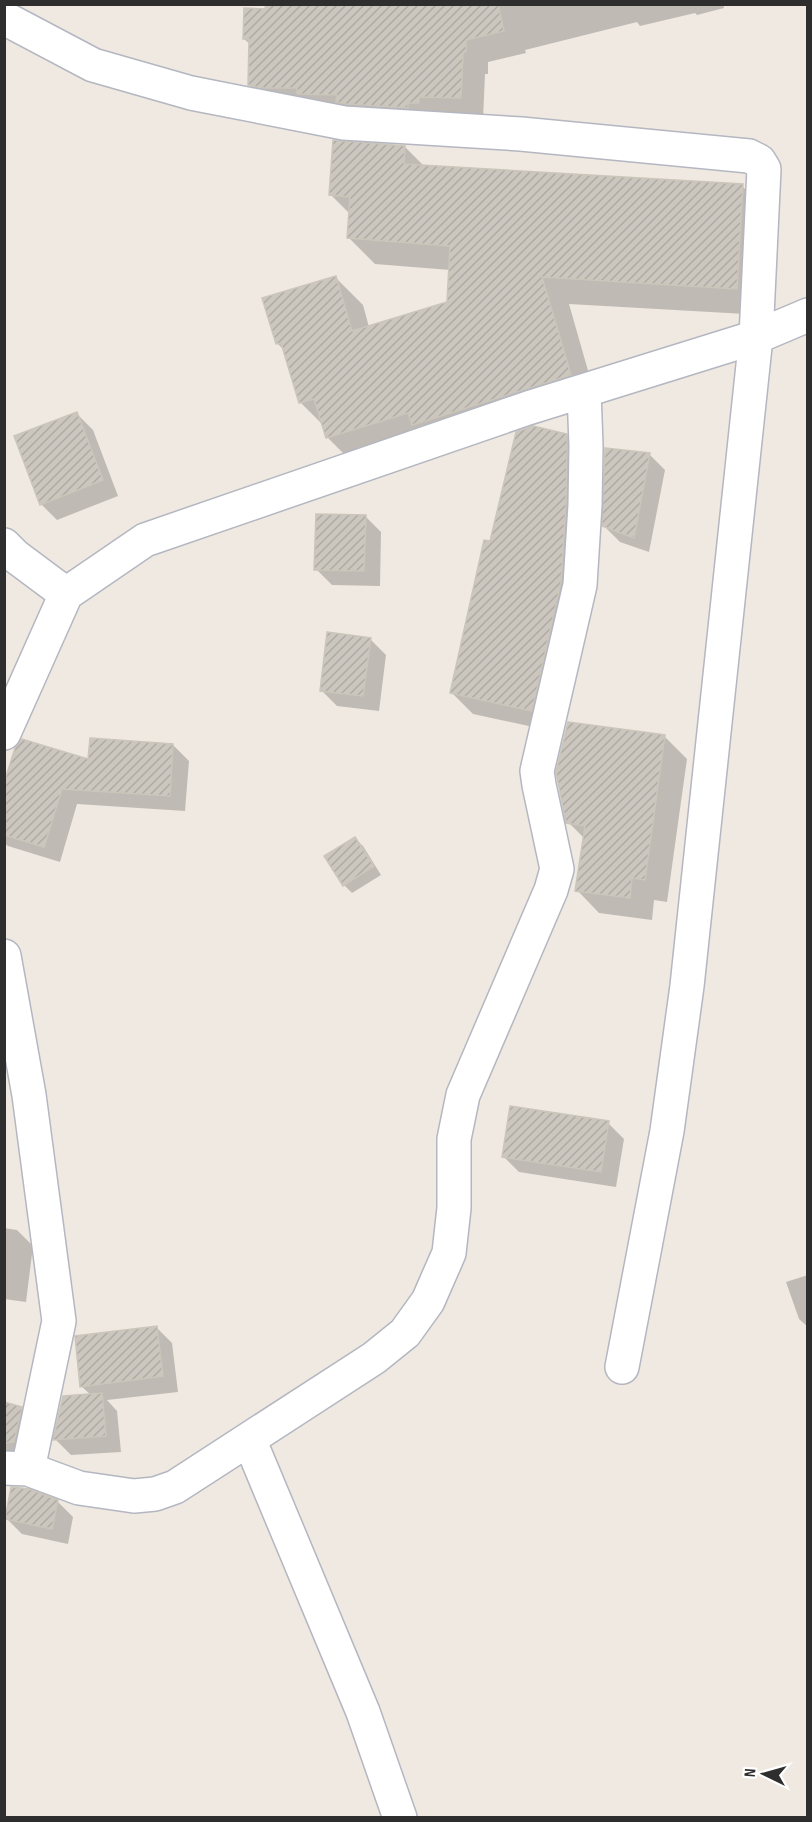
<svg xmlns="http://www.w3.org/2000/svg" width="812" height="1822" font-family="'Sofia Sans Condensed',sans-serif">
<defs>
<pattern id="building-hatch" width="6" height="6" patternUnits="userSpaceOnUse" patternTransform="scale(1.5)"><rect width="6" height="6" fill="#cbc7bf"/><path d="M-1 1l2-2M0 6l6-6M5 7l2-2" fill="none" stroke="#afaba4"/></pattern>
</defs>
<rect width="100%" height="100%" fill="#efe9e1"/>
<!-- shadow -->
<path fill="#0003" d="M 361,4 L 723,4 L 724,8 L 697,15 L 695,13 L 640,26 L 637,22 L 525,50 L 526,53 L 488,62 L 488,74 L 485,74 L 483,120 L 272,107 L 249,84 L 250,44 L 244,39 Z
M 405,147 L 425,167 L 742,186 L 769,213 L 763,315 L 569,304 L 597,402 L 355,465 L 327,437 L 324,426 L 300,402 L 286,352 L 277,343 L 336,278 L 363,305 L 369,327 L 448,303 L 450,270 L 375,264 L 348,237 L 350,214 L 330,194 Z
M 77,414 L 93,430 L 118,496 L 57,520 L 41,504 Z
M 566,435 L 587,457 L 552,731 L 473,714 L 452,693 L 491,543 Z
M 649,454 L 665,470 L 649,552 L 620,542 L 604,526 Z
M 365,516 L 381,532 L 380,586 L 332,585 L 316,569 Z
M 370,639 L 386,655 L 379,711 L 337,706 L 321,690 Z
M 664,736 L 687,759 L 667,902 L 654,900 L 652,920 L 599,913 L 577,890 L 585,839 L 568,822 Z
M 173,745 L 189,761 L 185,811 L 77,804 L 60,862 L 8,846 L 4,843 L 4,788 L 90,761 Z
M 355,839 L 363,846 L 381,875 L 352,893 L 344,885 Z
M 608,1123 L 624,1139 L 616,1187 L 519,1172 L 503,1156 Z
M 4,1228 L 17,1230 L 33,1246 L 26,1302 L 4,1299 Z
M 808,1275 L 808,1327 L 799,1319 L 786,1282 Z
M 156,1327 L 172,1343 L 178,1392 L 107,1400 L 117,1411 L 121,1452 L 71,1455 L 55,1439 L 91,1395 L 81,1386 Z
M 4,1403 L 21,1409 L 37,1425 L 30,1458 L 4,1459 Z
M 57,1501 L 73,1517 L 68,1544 L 22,1534 L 6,1518 Z"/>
<!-- building -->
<path fill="url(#building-hatch)" stroke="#cbc5ba" stroke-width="1.5" d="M 266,4 L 498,4 L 504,31 L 466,40 L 466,52 L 463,52 L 461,98 L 419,97 L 419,103 L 408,103 L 408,108 L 346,104 L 336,102 L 337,95 L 297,94 L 297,88 L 261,88 L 248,85 L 249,39 L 243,39 L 244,8 L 265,9 Z
M 333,140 L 405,146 L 404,164 L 743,184 L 737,289 L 542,277 L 571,375 L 412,425 L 408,413 L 326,438 L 314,399 L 299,403 L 281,343 L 276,344 L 262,298 L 336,276 L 352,331 L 447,302 L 450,246 L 347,238 L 350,197 L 329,195 Z
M 77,412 L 103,480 L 40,505 L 14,436 Z
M 533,426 L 567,434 L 567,446 L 566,504 L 561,582 L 532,711 L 450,693 L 484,540 L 490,541 L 516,432 Z
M 605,448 L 650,453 L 634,538 L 602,526 Z
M 316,514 L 366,515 L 364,571 L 314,570 Z
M 327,632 L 371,638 L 363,696 L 320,691 Z
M 568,722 L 665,735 L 645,880 L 632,878 L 630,898 L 575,891 L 585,826 L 566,823 L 556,772 Z
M 90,738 L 173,744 L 170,796 L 62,789 L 44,847 L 4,835 L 4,783 L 15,748 L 22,739 L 88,759 Z
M 355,837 L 374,866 L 343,886 L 324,856 Z
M 510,1106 L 609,1121 L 601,1172 L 502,1157 Z
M 157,1326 L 163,1376 L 80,1387 L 75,1336 Z
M 102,1393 L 106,1436 L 53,1440 L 63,1396 Z
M 4,1402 L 22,1407 L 14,1442 L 4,1443 Z
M 11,1487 L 29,1489 L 58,1500 L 52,1529 L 5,1519 Z"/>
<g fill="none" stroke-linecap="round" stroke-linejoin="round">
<defs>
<path id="minor" d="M 4,18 L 93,65 L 191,93 L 344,123 L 521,134 L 749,156 L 759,161 L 764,169 L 756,337 L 687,986 L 667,1131 L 622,1367
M 4,545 L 15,556 L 66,594
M 4,733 L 66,594 L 145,540 L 528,408 L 756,337 L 808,315
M 4,956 L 29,1095 L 59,1321 L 28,1469
M 249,1439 L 363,1712 L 400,1818
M 4,1468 L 28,1469 L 79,1488 L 134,1496 L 155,1494 L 175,1487 L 374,1358 L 405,1333 L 428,1301 L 449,1253 L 454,1208 L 454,1139 L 463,1095 L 551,890 L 557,869 L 539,785 L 537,771 L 580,585 L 585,505 L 586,446 L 584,391"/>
</defs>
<!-- minor casing -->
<use href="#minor" stroke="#b4b7c1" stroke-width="36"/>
<!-- minor -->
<use href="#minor" stroke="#fff" stroke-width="33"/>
</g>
<!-- border -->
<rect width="812" height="1822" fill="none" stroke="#2e2e2e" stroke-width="12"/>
<!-- north arrow -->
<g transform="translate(764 1774) rotate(275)" stroke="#ffffff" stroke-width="4.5" paint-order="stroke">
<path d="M0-4.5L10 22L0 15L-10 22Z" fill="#2e2e2e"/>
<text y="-9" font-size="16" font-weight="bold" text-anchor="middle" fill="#2e2e2e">N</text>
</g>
</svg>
